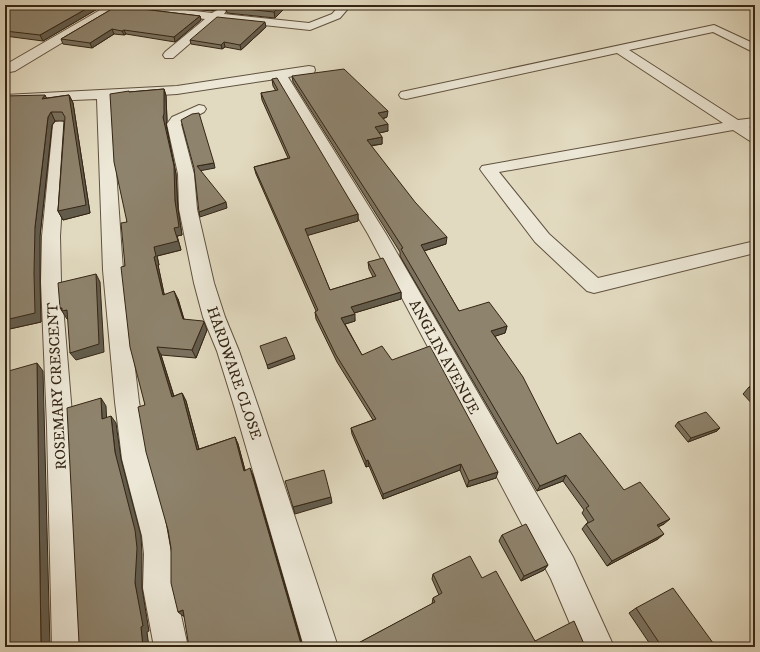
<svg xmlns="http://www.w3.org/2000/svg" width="760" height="652" font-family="'IM FELL DW Pica',serif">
<rect width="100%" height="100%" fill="#e2dac0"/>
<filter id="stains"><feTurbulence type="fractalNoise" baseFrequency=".005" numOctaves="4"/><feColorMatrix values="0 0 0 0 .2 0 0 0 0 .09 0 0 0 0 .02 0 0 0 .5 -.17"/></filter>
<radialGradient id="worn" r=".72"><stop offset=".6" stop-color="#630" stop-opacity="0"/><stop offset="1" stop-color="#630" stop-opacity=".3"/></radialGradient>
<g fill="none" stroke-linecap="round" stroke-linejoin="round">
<defs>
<path id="minor" d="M 107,5 L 141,5 L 212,13 L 221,8 L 226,11 L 224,14 L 309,23 L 332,14 L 340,5 L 351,5 L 340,18 L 310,30 L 217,20 L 173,58 L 165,58 L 163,55 L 165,52 L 205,19 L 118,9 L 15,71 L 10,72 L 5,70 L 5,65 L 107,6 Z
M 714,25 L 755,44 L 755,53 L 713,32 L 629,50 L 738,120 L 755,118 L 755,126 L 749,127 L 755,131 L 755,143 L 750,141 L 733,130 L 499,172 L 549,234 L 598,278 L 755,241 L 755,253 L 594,293 L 587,291 L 535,242 L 482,172 L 480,169 L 482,166 L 723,123 L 617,53 L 406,99 L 401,98 L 399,95 L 401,92 L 406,91 Z
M 309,66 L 314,67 L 315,70 L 314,73 L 288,77 L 386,234 L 573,557 L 614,647 L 580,647 L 551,579 L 368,234 L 276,79 L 177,94 L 111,98 L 123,270 L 139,402 L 149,459 L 171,536 L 174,554 L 175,588 L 188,647 L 154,647 L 143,588 L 144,554 L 142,536 L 122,459 L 115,402 L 103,270 L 97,99 L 5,103 L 5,95 L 177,86 Z
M 199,105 L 204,106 L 206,109 L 204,112 L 181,124 L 194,174 L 197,209 L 214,283 L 225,317 L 239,351 L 259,409 L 338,647 L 304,647 L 235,409 L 217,351 L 203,317 L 194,283 L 179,209 L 178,174 L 167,124 L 172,117 Z
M 60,121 L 65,122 L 67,125 L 60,236 L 61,282 L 73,426 L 86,647 L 52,647 L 47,426 L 41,282 L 42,236 L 53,125 L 55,122 Z"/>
</defs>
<!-- minor casing -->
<use href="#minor" stroke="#60523f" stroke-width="2"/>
<!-- minor -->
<use href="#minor" fill="#ece7d6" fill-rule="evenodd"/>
</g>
<!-- wall -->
<path fill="#7a715e" stroke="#342514" d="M 5,5 L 104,5 L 43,41 L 5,36 Z
M 154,5 L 288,5 L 275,18 L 227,13 L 226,9 L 222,7 L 212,11 Z
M 302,5 L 330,5 L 328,8 Z
M 508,5 L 525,5 L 524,7 Z
M 117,6 L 200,16 L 201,20 L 175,42 L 126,34 L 124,35 L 114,34 L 92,48 L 63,44 L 61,39 Z
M 266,27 L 241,50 L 225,47 L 222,49 L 191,44 L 190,40 Z
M 292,76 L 387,117 L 383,119 L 388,131 L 379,133 L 382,137 L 382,144 L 371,146 L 446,244 L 424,251 L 459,311 L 507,326 L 505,333 L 495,336 L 557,444 L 624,490 L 664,524 L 658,527 L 658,539 L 607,566 L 582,529 L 586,524 L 588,522 L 582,513 L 584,510 L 563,481 L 537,491 L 400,256 L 400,252 L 293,82 Z
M 272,79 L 358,214 L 358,221 L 307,235 L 330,290 L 373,277 L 369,269 L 368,262 L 401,292 L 401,299 L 354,313 L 355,321 L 345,324 L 362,355 L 392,360 L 496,478 L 467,487 L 460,470 L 383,499 L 369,466 L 366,467 L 352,434 L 351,428 L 373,420 L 337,362 L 316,319 L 315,312 L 316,311 L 256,174 L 254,167 L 288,158 L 262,100 L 261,93 L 276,91 L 273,86 Z
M 164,89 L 166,96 L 167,121 L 166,124 L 176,174 L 178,209 L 182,235 L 177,236 L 181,250 L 157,256 L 159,265 L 158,265 L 164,294 L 178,299 L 184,319 L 207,330 L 196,358 L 161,355 L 174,396 L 182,393 L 186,401 L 199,449 L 235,437 L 238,444 L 245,470 L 253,475 L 302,644 L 312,647 L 184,616 L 183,616 L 145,405 L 125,266 L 127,222 L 129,92 Z
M 69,95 L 73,103 L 90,213 L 63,220 L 58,211 L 64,121 L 55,121 L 52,125 L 40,236 L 40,282 L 41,322 L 5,330 L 5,96 L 47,98 Z
M 755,385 L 755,407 L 743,394 L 749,387 Z
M 678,422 L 717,431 L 688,442 L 675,426 Z
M 502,535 L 548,565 L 544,570 L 521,581 L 499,541 Z
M 433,574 L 482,578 L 535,641 L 584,644 L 351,647 L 432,604 L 433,598 L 439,595 L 432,579 Z
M 636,608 L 716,647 L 652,647 L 629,613 Z"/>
<!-- shaded-wall -->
<path fill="#635c4c" stroke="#342514" d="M 93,5 L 104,5 L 43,41 L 40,35 Z
M 212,5 L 221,5 L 222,7 L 212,11 L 210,6 Z
M 281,5 L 288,5 L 275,18 L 274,12 Z
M 200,16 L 201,20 L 175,42 L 174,37 Z
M 265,22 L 266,27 L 241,50 L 240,45 Z
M 112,29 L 114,34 L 92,48 L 90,43 Z
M 124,30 L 126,34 L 124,35 L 122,31 Z
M 224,42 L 225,47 L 222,49 L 221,45 Z
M 164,89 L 166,96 L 167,121 L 166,124 L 176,174 L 178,209 L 182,235 L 177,236 L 181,250 L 157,256 L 159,265 L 158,265 L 166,303 L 163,295 L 154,257 L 154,247 L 174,228 L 175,201 L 163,117 Z
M 45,95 L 49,103 L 42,99 Z
M 69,95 L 73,103 L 90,213 L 63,220 L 58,211 Z
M 388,111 L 387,117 L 378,120 L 378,113 Z
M 51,112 L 55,121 L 52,125 L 40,236 L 40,282 L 41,322 L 5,330 L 5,320 L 35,227 L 48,117 Z
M 388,124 L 388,131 L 375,134 L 375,127 Z
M 382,137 L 382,144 L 367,146 L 367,140 Z
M 214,163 L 215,168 L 199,171 L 197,166 Z
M 226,202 L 227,208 L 200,217 L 199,212 Z
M 358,214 L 358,221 L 306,236 L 305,229 Z
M 447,237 L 446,244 L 420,252 L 421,245 Z
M 96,274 L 100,282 L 104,352 L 76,360 L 70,353 Z
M 174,291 L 178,299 L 186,327 L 183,319 Z
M 401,292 L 401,299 L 351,314 L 351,307 Z
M 60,308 L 62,308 L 67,310 L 72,318 L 67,319 Z
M 355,314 L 355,321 L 342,325 L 341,318 Z
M 204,322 L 207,330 L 196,358 L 192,350 Z
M 507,326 L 505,333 L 490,338 L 491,331 Z
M 157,347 L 161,355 L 176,404 L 172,397 Z
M 294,355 L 295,359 L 268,369 L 267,365 Z
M 37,363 L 43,371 L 50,647 L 43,644 L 41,643 Z
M 182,393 L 186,401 L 201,457 L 197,450 Z
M 101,398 L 106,406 L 107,426 L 102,419 Z
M 9,404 L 17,412 L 5,416 L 5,406 Z
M 111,416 L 116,423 L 121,459 L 141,536 L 142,554 L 142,588 L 149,631 L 147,632 L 149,647 L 143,647 L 135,583 L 115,452 Z
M 720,428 L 717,431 L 688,442 L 691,438 Z
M 235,437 L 238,444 L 247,478 L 244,471 Z
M 368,460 L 369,466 L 366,467 L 366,461 Z
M 461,464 L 460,470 L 383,499 L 383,494 Z
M 250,468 L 253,475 L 303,647 L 301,644 Z
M 498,472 L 496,478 L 467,487 L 469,481 Z
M 566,475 L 563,481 L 537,491 L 540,486 Z
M 331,497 L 332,503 L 295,514 L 293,507 Z
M 670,519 L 664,524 L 651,530 L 657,525 Z
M 664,534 L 658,539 L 607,566 L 612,561 Z
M 548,565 L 544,570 L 521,581 L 524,576 Z
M 183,610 L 187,614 L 183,616 L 178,612 Z"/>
<!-- building -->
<path fill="#8e836d" stroke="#342514" d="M 5,5 L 93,5 L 40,35 L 5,31 Z
M 226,5 L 281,5 L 274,12 L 225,7 Z
M 117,6 L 200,16 L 174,37 L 124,30 L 122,31 L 112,29 L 90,43 L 61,39 Z
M 217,17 L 265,22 L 240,45 L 224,42 L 221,45 L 190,40 Z
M 344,69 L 388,111 L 378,113 L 388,124 L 375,127 L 382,137 L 367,140 L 415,202 L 447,237 L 421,245 L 459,311 L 489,302 L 507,326 L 491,331 L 523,377 L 557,444 L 580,433 L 624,490 L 640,482 L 670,519 L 657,525 L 664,534 L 612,561 L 586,524 L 594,520 L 586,508 L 589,506 L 566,475 L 540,486 L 401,249 L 403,248 L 292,76 Z
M 277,78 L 358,214 L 305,229 L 330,290 L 376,276 L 368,262 L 383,258 L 401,292 L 351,307 L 355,314 L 341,318 L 362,355 L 382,346 L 392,360 L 430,346 L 498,472 L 469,481 L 461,464 L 383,494 L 368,460 L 366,461 L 351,428 L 376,419 L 336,355 L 315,312 L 318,310 L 254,167 L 290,158 L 261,93 L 278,90 L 272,79 Z
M 164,89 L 164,114 L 163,117 L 174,166 L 175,201 L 179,227 L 174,228 L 178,241 L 154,247 L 156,256 L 154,257 L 163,295 L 174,291 L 183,319 L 203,321 L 204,322 L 192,350 L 157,347 L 172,397 L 182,393 L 197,450 L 235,437 L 244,471 L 250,468 L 301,644 L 311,645 L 312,647 L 189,647 L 183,610 L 178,612 L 171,583 L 171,548 L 168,530 L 146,452 L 138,407 L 145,405 L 130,347 L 121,267 L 125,266 L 121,223 L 127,222 L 114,162 L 110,94 L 129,91 L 129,92 Z
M 45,95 L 42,99 L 69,95 L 86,205 L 58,211 L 65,117 L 62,112 L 51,112 L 48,117 L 35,227 L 34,273 L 35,313 L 5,320 L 5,96 Z
M 199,113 L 214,163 L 197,166 L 226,202 L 199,212 L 194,168 L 181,120 L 192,114 Z
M 96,274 L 99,344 L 70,353 L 67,310 L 62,311 L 62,308 L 60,308 L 58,283 Z
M 286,337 L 294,355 L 267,365 L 260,346 Z
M 37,363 L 41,643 L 43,644 L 78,644 L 79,643 L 67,408 L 101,398 L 102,419 L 111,416 L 115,452 L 135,530 L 137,548 L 135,583 L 143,626 L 141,627 L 143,647 L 5,647 L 5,469 L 6,469 L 9,404 L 5,406 L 5,372 Z
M 755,385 L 755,393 L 749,387 Z
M 706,412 L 720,428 L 691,438 L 678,422 Z
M 324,470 L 331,497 L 293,507 L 285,481 Z
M 526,524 L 548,565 L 524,576 L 502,535 Z
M 470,556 L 482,578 L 496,571 L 535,641 L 574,621 L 584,644 L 591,645 L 592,647 L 342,647 L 350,644 L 351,647 L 435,602 L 433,598 L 442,593 L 433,574 Z
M 673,588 L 716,647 L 662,647 L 636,608 Z"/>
<g text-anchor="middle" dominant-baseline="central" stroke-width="4" stroke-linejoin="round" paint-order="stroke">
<!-- street labels -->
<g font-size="15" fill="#342514" stroke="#ece7d6">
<text transform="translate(444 357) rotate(61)">ANGLIN AVENUE</text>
<text transform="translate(234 373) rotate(71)">HARDWARE CLOSE</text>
<text transform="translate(57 386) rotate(-93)">ROSEMARY CRESCENT</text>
</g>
</g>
<!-- margin -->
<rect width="760" height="652" fill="none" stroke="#e2dac0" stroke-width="20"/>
<rect x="6" y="6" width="748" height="640" fill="none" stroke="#342514" stroke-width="2"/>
<rect x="10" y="10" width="740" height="632" fill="none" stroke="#342514"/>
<rect width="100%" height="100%" filter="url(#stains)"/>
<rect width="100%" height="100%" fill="url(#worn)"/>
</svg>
